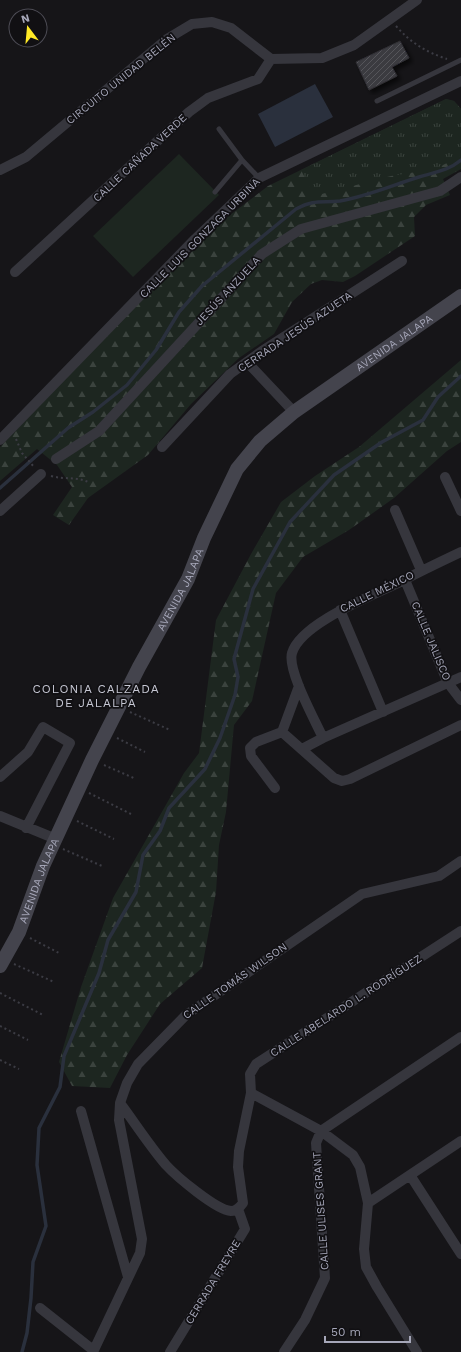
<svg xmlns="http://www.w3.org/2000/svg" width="461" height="1352" font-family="'Work Sans',sans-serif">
<defs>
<pattern id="forest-firs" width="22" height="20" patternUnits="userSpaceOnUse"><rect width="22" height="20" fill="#1d2620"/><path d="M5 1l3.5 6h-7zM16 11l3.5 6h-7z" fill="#3b433e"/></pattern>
<pattern id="park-tufts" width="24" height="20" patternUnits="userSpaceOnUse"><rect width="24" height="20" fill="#1d2620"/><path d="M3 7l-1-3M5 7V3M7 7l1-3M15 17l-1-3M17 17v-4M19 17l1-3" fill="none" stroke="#3b433e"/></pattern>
<pattern id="building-hatch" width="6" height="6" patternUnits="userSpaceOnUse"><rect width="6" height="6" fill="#3a3a40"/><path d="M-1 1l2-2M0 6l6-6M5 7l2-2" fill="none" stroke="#54545a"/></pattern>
<filter id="shadow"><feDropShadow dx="3.5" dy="3.5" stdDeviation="2" flood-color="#0009"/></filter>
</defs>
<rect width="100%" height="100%" fill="#161518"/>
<!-- forest -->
<path fill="url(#forest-firs)" d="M 446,99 L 454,101 L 461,109 L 461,169 L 443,179 L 450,195 L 426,205 L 414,217 L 415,236 L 355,276 L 343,282 L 322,280 L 311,284 L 292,302 L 274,334 L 239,358 L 191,404 L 148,455 L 88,498 L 69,525 L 53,515 L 72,487 L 57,465 L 37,449 L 0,481 L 0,447 L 126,315 L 230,215 L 268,186 Z
M 461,360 L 461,442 L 447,451 L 394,498 L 349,530 L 303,557 L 276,593 L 252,701 L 234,725 L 226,812 L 219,845 L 216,892 L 202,968 L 160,1004 L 127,1055 L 110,1088 L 72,1086 L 59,1062 L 81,987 L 113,898 L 184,773 L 199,753 L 216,620 L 251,554 L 281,502 L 315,476 L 359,447 Z"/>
<!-- park -->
<path fill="url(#park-tufts)" d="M 446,99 L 454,101 L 461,109 L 461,156 L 435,169 L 391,176 L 314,196 L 301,170 Z"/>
<!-- pitch -->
<path fill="#1d2620" d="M 179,154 L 219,195 L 133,277 L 93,236 Z"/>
<!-- water -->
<path fill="#2a303d" d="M 315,84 L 333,117 L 275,147 L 258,114 Z"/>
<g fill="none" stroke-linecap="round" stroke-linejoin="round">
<!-- stream -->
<path stroke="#2a303d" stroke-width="3.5" d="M 0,488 L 68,428 L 93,412 L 127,385 L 156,350 L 179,312 L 202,286 L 296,209 C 315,199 321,203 340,201 C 368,196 393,185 419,177 C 435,172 448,171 461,160
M 22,1352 L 27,1333 L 31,1298 L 33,1262 L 46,1226 L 37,1165 L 39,1128 L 60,1087 L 64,1056 L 99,973 L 108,940 L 136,892 L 143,855 L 160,831 L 169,808 L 205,769 L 220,738 L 235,695 L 238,677 L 234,659 L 253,589 L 290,522 L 334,475 L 382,442 L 423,420 L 438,397 L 461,376"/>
</g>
<!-- building -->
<path fill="url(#building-hatch)" stroke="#302f34" filter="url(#shadow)" d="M 400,41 L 409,58 L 392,67 L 397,76 L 369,90 L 356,62 Z"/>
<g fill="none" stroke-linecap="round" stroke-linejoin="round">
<!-- path -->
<path stroke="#3c3c44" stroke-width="2" stroke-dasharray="2 3" stroke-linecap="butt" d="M 396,26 C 411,43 426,52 447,59
M 16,439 L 22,453 L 34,467
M 51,476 C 66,480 77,476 90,483
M 130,712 L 170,730
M 117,738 L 145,752
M 104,765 L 136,779
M 89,793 L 131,814
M 77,821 L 114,839
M 63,849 L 102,866
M 30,938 L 59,953
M 14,964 L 54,982
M 0,993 L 43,1015
M 0,1026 L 28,1040
M 0,1060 L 19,1069"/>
<!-- lane -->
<path stroke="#36363d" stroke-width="5" d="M 377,101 L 461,60
M 219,129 L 242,160
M 215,192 L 242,160 L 259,178"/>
<!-- street -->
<path stroke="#36363d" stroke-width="10" d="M 0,170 L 26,157 L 167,39 L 192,24 L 212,22 L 231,28 L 271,59 L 322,58 L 354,45 L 417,0
M 15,272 L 189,112 L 208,98 L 258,79 L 271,59
M 247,362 L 294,412
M 0,440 L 195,239 L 259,178 L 461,81
M 162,447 L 230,374 L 262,351 L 402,261
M 56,459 L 99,431 L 262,254 L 301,229 L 440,191 L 461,177
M 445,477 L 461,511
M 395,510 L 421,570
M 0,511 L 41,474
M 405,580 L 448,683 L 461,700
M 340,610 L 383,712
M 282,732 L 334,778 L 342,781 L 350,779 L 461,725
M 282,732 L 299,686
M 323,738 C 315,720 287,670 292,653 C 301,622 377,594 404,580 C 423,570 442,561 461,552
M 302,749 L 323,738 L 461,677
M 0,777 L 28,752 L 43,727 L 70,743 L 26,828
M 275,788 L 251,756 L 250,748 L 256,742 L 282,732
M 0,816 L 56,839
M 251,1093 L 321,1131 L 353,1155 L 360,1167 L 368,1203 L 364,1249 L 366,1267 L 377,1287 L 417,1352
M 120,1103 C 135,1123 149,1145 166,1165 C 176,1176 216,1210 231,1211 C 237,1211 240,1207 243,1203 L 238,1167 L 239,1151 L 251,1093 L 250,1074 L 256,1064 L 461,931
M 81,1111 L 128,1277
M 410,1175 L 461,1254
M 368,1203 L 461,1141
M 40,1308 L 93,1350
M 93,1352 L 140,1253 L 142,1239 L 119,1120 L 120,1103 L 127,1083 L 138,1064 L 186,1015 L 362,894 L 439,876 L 461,861
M 170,1352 L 245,1229 L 238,1209
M 284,1352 L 305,1320 L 325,1278 L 316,1143 L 321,1131 L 461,1037"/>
<!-- secondary -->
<path stroke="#44444d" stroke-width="14" id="s1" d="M 0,966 L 19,932 L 43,866 L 92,760 L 139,667 L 188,579 L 204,538 L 237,469 L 260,441 L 294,412 L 461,296"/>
</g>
<g text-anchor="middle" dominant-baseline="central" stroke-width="3.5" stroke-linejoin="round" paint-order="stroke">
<!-- street labels -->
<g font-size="11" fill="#a6a7b9" stroke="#111013">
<text transform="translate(121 79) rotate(-39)">CIRCUITO UNIDAD BELÉN</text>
<text transform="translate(140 158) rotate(-43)">CALLE CAÑADA VERDE</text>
<text transform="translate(200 238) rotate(-45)">CALLE LUIS GONZAGA URBINA</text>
<text transform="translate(228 291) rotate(-47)">JESÚS ANZUELA</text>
<text transform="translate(295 332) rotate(-34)">CERRADA JESÚS AZUETA</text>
<text stroke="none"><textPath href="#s1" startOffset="754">AVENIDA JALAPA</textPath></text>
<text stroke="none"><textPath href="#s1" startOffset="418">AVENIDA JALAPA</textPath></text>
<text transform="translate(377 592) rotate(-26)">CALLE MÉXICO</text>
<text transform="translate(431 641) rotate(67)">CALLE JALISCO</text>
<text stroke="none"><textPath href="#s1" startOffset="94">AVENIDA JALAPA</textPath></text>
<text transform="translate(235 981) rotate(-35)">CALLE TOMÁS WILSON</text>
<text transform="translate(346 1006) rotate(-33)">CALLE ABELARDO L. RODRÍGUEZ</text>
<text transform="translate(321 1211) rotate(-94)">CALLE ULISES GRANT</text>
<text transform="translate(213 1282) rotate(-59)">CERRADA FREYRE</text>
</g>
<!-- neighbourhood labels -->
<g font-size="12" letter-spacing="1" fill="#c7c8d4" stroke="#111013">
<text x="96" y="689">COLONIA CALZADA<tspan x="96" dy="14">DE JALALPA</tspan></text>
</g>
</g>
<!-- north arrow -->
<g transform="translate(28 28) rotate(344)"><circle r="19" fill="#111013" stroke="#4d4c55"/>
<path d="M0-3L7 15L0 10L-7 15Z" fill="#ffe926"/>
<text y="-6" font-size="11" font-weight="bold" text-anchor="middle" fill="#a6a7b9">N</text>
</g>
<!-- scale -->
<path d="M325 1336v6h85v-6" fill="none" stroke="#a6a7b9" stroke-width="2"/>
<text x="331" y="1336" font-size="12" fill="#a6a7b9" stroke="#111013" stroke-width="3" paint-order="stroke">50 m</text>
</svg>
